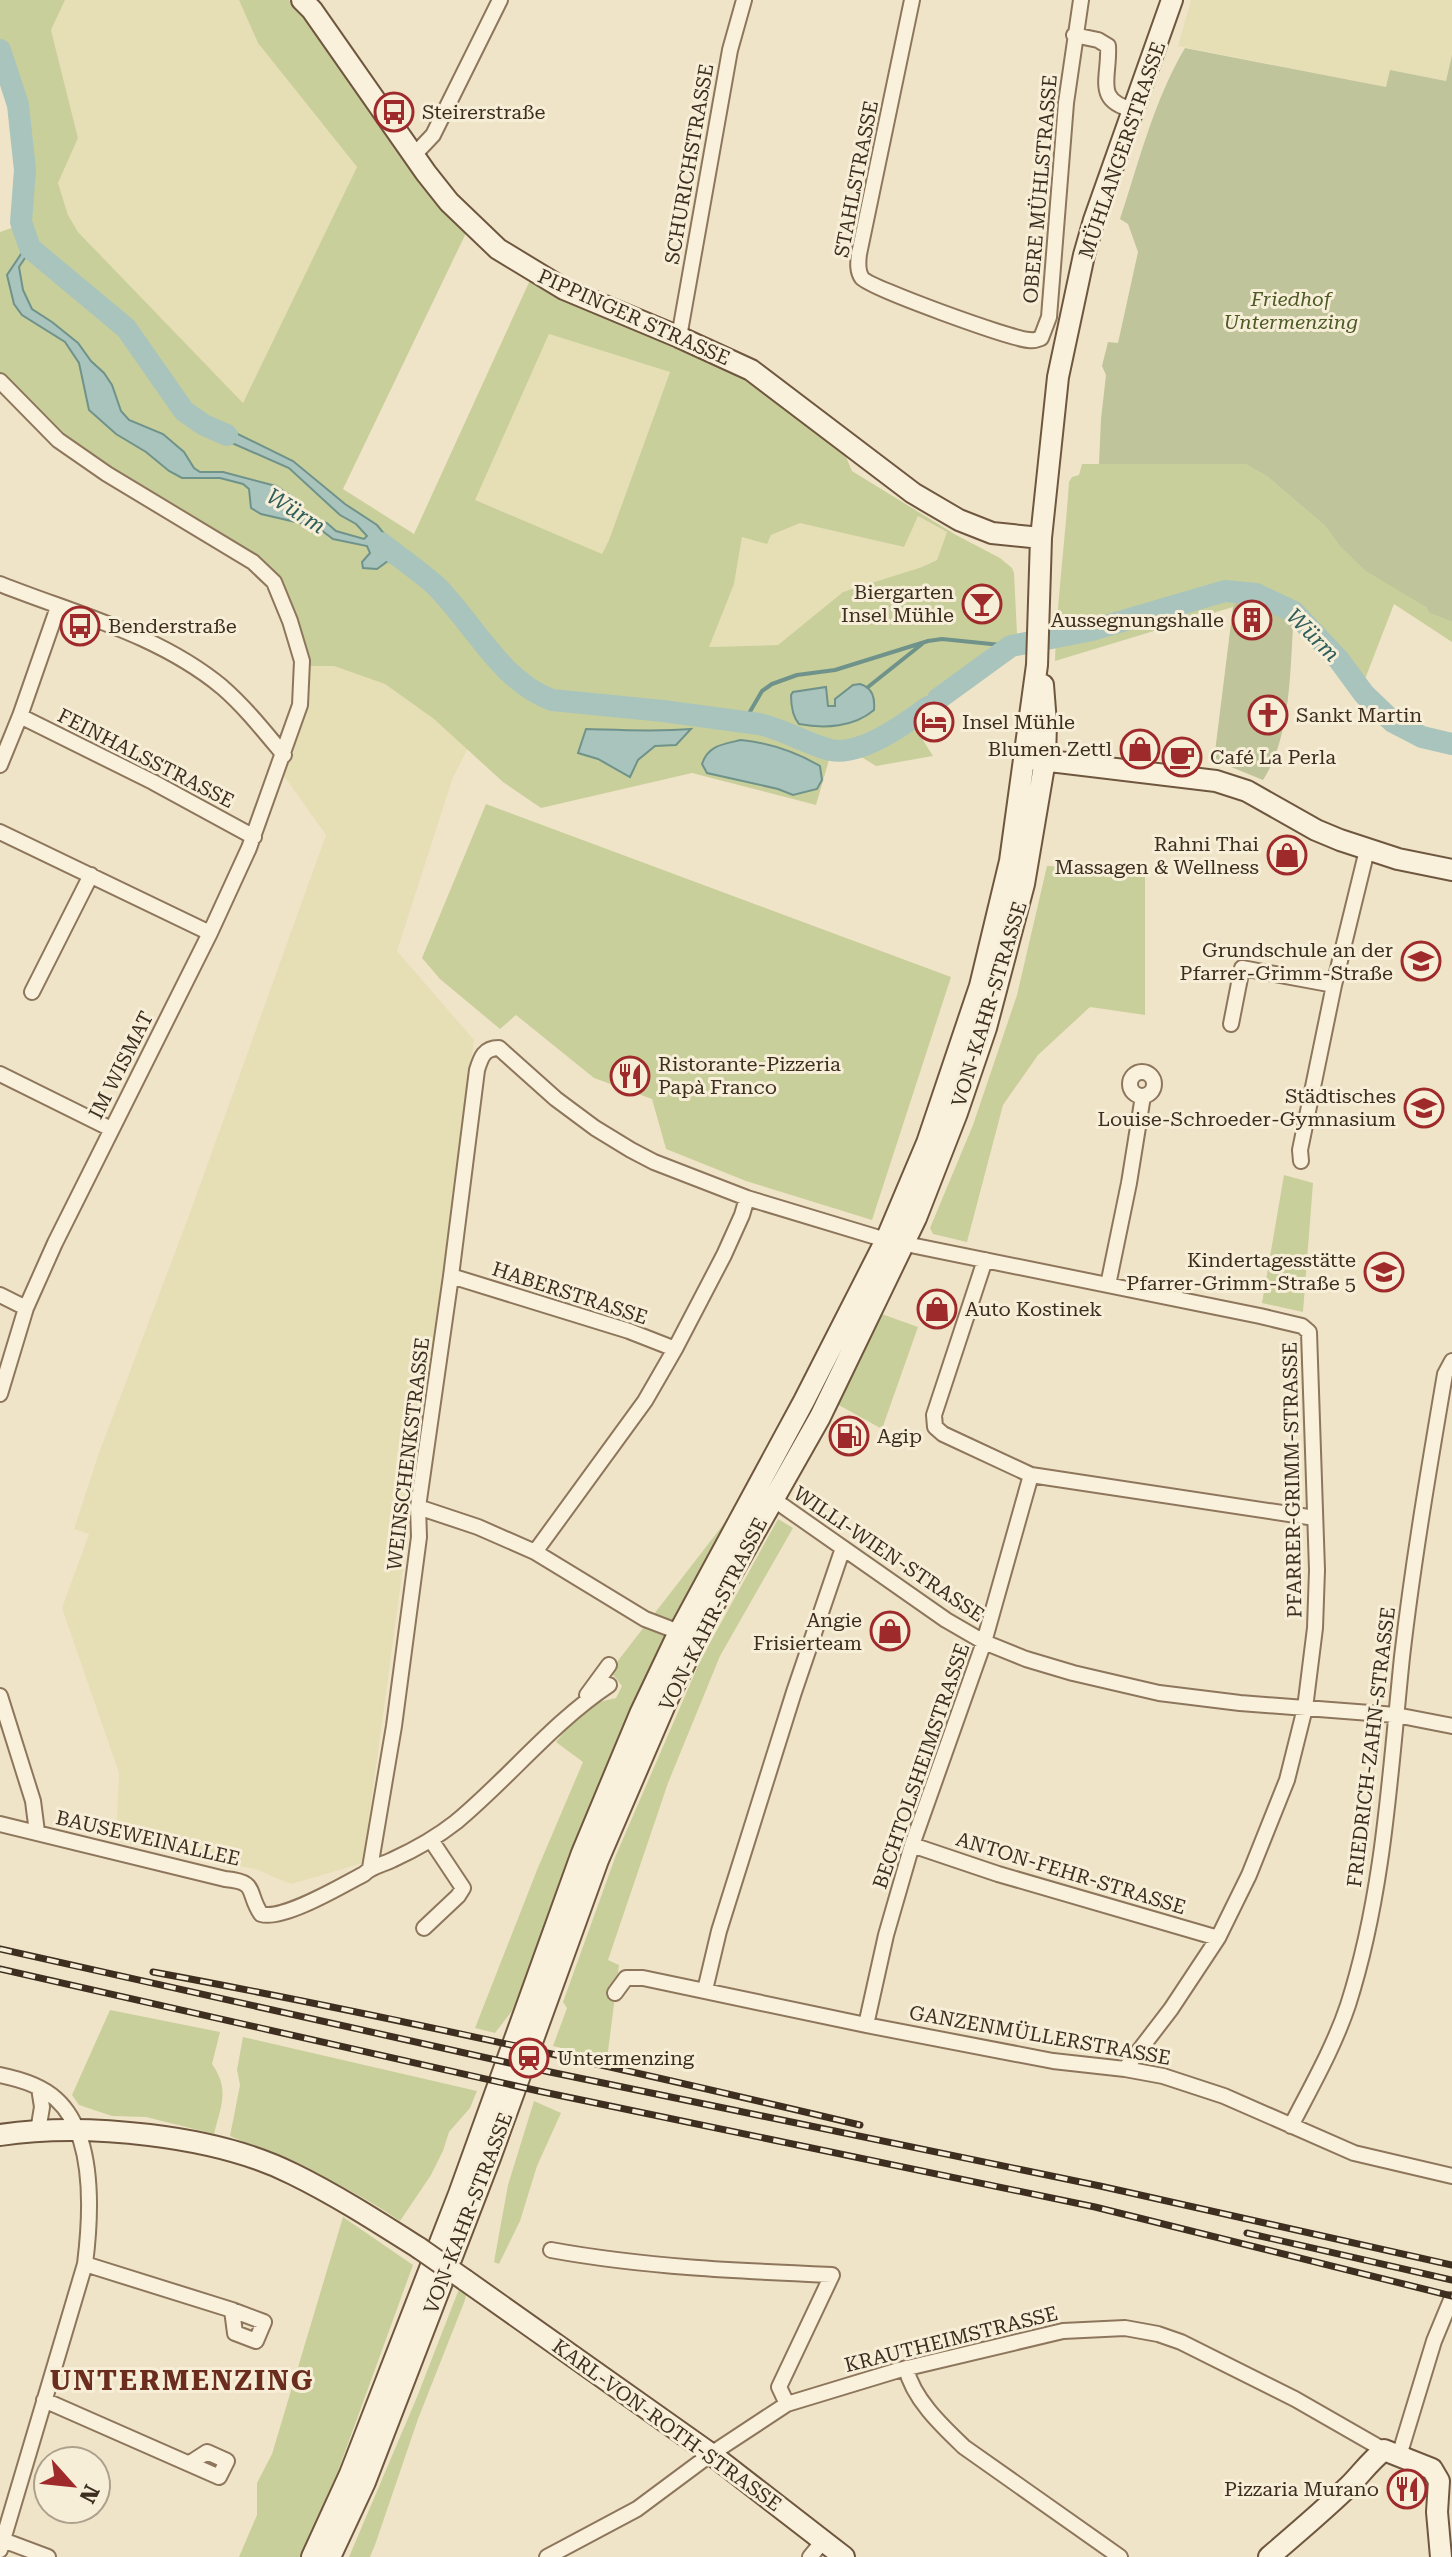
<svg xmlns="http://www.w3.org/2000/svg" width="1452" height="2557" font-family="'Roboto Serif',serif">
<rect width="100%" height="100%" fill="#f0e4c8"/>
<!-- farmland -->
<path fill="#e6deb5" d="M 65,0 L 239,0 L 258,43 L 357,167 L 243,403 L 78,232 L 68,215 L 58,183 L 78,138 L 51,30 Z
M 1191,0 L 1452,0 L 1452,55 L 1446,81 L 1390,70 L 1386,87 L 1178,46 Z
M 549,334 L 670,372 L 609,540 L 602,554 L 474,501 Z
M 918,516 L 947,532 L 937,560 L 922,567 L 843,592 L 778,645 L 708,647 L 734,584 L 742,537 L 771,535 L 800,522 L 903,547 Z
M 309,666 L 334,666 L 385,684 L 434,719 L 468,748 L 452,780 L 397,951 L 474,1040 L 363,1863 L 291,1884 L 255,1869 L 116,1841 L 119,1773 L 62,1608 L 89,1534 L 74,1529 L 99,1453 L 190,1213 L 326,835 L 284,776 L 307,713 Z"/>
<!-- green -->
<path fill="#c9cf9b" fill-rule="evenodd" d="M 0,0 L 65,0 L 51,30 L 78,138 L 58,183 L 68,215 L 78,232 L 243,403 L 357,167 L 258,43 L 239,0 L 289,0 L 355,81 L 467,231 L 343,489 L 414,534 L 531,278 L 734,367 L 843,450 L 852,471 L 956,535 L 1000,558 L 1012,568 L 1014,573 L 1018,654 L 979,672 L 912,723 L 933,756 L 876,766 L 855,753 L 829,760 L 816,805 L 692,773 L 541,808 L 503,782 L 434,719 L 385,684 L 334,666 L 309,666 L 300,629 L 275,578 L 55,433 L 0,372 L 0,232 L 20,225 L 23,175 L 18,102 L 0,52 ZM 549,334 L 670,372 L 609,540 L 602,554 L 475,500 ZM 918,516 L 947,532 L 937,560 L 922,567 L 843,592 L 778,645 L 709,647 L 734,584 L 742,537 L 767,544 L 771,535 L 800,523 L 904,547 Z
M 1082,464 L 1245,464 L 1268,477 L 1325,526 L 1338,544 L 1426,607 L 1429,613 L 1452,622 L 1452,642 L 1394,604 L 1360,692 L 1294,612 L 1270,600 L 1237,597 L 1233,607 L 1055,661 C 1057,601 1065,542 1069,482 L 1072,477 L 1079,475 Z
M 486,804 L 951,977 L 872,1220 L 746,1181 L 666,1149 L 652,1099 L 594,1078 L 516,1015 L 500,1029 L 440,979 L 422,958 Z
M 1047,866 L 1145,869 L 1145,1015 L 1090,1007 L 1038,1055 L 1003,1105 L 967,1242 L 933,1234 L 930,1228 L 973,1125 L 1017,995 Z
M 1284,1175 L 1313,1183 L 1303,1312 L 1262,1303 Z
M 879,1313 L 918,1327 L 882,1429 L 835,1403 Z
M 778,1519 L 793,1528 L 720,1656 L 668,1783 L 608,1960 L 619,1965 L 607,2059 L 553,2046 L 567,2008 L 563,2002 L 616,1855 L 701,1659 Z
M 726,1521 L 640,1691 L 572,1854 L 512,2011 L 495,2033 L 475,2028 L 537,1870 L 583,1762 L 556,1742 L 586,1705 L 616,1698 L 622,1686 L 610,1671 Z
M 110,2010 L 220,2032 L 212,2064 C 230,2089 221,2106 214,2134 L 146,2117 L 112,2116 L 79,2105 L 72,2095 Z
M 243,2037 L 477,2091 L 470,2108 L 449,2132 L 443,2151 L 431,2175 L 400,2221 C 348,2185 288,2160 230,2136 L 240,2085 L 237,2070 Z
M 534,2101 L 561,2113 L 537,2166 L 520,2221 L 499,2264 L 494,2262 L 508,2185 Z
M 343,2217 L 413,2265 L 338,2471 L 300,2557 L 239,2557 L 257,2515 L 257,2483 L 272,2454 Z
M 459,2289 L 466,2295 L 465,2300 L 418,2419 L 375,2545 L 370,2557 L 349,2557 L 417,2397 Z"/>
<!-- cemetery -->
<path fill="#bfc49a" d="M 1185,48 L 1386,87 L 1390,70 L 1446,81 L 1452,55 L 1452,622 L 1429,613 L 1426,607 L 1366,571 L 1338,544 L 1325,526 L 1268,477 L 1245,464 L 1099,464 L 1101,419 L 1106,375 L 1102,366 L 1108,342 L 1118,343 L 1138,252 L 1128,224 L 1120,219 C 1139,162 1154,100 1185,48 Z
M 1256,594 L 1294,612 C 1290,665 1292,735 1263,780 L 1214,760 L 1233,607 L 1237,597 Z"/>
<!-- water -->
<path fill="#a9c4bc" stroke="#6f938a" stroke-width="2" d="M 25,248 L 29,252 L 19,267 L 23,290 L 32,309 L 52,322 L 78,343 L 91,361 L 104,373 L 112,385 L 121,411 L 129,420 L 163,434 L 184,452 L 194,468 L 200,472 L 223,472 L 276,486 L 292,497 L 298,508 L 309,516 L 327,523 L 336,531 L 364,539 L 367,536 L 356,524 L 340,515 L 289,468 L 200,429 L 205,418 L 293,461 L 345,504 L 377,525 L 390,541 L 410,556 L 400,567 L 388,561 L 377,569 L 363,568 L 362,562 L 370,553 L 367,546 L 333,539 L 317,527 L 261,514 L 251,508 L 249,489 L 243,484 L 220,478 L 182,478 L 169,471 L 146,452 L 116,434 L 89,410 L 79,363 L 65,342 L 22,315 L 14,304 L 7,275 Z
M 860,684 C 873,688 875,698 874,710 C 854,727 825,729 799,724 C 792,716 791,705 791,695 L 793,692 L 826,687 L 828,706 L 835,706 L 835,699 L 853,685 Z
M 586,729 C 621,730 656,732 691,729 L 676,745 L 655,746 L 638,760 L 630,777 L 598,759 L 578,753 Z
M 741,740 C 770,743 794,751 820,766 L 822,780 L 817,789 L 793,795 L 778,789 L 707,773 L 702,764 C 708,745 724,744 741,740 Z"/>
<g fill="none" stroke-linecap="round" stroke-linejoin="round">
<!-- stream -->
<path stroke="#6f938a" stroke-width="4" d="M 868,687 L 922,644
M 744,722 L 762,691 L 772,684 L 797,675 L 835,670 L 928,641 L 942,639 L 1011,646"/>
<!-- river -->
<path stroke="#a9c4bc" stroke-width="22" d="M 0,50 L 18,105 L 25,170 L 21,222 L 30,248 L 126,328 L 184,411 L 204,425 L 227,435
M 381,543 C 399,557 418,570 435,585 C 473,622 500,681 552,700 L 663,711 L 759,724 C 784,729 806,744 831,750 C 861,756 905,724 928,707
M 938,699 L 1011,646 L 1092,630 L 1225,591 L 1256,594 L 1294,612 L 1339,660 L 1364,694 L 1393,722 L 1422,737 L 1452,744"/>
<defs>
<path id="street" d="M 912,0 L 859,254 C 858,262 857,271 862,278 C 870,288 1011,339 1029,340 C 1035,341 1035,340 1041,338 L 1049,317 L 1066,103 L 1081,0
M 1074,35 L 1098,40 L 1108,46 C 1110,78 1093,101 1134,110
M 414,155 L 433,135 L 500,0
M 679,337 L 730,50 L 744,0
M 0,381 L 58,440 L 107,474 L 253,562 L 274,582 L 290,621 L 302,661 L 300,705 L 249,848 L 210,933 L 55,1243 L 26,1308 L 0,1394
M 0,584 C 75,614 158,634 222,687 C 245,707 264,731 284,755
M 20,716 L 153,782 L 254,837
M 0,765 L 20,716 L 58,607
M 0,832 L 210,933
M 32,992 L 91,875
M 1231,1024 L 1242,968 L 1334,985
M1130 1084a12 12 0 1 1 24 0a12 12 0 1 1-24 0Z
M 0,1074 L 111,1129
M 1301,1161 L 1300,1150 L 1334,985 L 1367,850
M 985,1260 L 934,1415 L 935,1427 L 943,1434 L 1031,1475 L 1315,1518
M 451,1276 L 629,1331 L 675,1349
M 1108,1285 L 1129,1183 L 1143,1096
M 0,1295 L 26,1308
M 773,1499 L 946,1620 L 984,1642 L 1026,1659 L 1073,1673 L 1159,1693 L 1240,1703 L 1396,1715 L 1452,1726
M 418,1507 L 478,1527 L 535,1552 L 645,1619 L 679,1632
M 535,1552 L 645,1401 L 675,1349 L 724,1255 L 742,1215 L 747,1198
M 587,1695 L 609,1665
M 0,1696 L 33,1801 L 37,1832
M 0,1824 L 225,1879 C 259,1882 246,1892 261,1914 C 283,1921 343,1885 364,1874 C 372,1866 382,1865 392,1860 C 414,1850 437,1837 456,1822 C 509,1778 552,1723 609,1685
M 912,1845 L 998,1874 L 1218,1938
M 370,1868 L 394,1726 L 419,1537 L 418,1507 L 451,1276 L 477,1070 C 481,1057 484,1048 499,1048 L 556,1099 L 595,1128 L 631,1150 L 654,1162 L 747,1198 L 886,1240 L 1260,1316 L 1302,1326 L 1309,1332 L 1317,1570 L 1315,1628 L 1305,1708 L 1287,1780 L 1249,1875 L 1218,1938 L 1171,2009 L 1125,2069
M 424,1928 L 458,1896 L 463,1888 L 431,1840
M 705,1990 L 719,1931 L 794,1692 L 843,1548
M 615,1993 L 626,1978 L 643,1978 L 866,2025 L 1053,2061 L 1125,2069 L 1163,2076 L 1224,2096 L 1354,2153 L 1452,2176
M 866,2025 L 886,1935 L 912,1845 L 984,1642 L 1031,1475
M 0,2075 C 20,2079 41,2085 56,2099 C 96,2135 91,2216 85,2264 L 0,2550
M 1291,2126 C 1311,2087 1334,2047 1348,2005 C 1384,1893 1390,1773 1402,1657 C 1413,1562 1429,1468 1445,1374 L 1452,1361
M 38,2131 L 42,2107 L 39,2088
M 551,2250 C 644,2267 738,2271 832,2275 L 779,2387 L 787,2404
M 85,2264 L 232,2310 L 235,2333 L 256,2341 L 264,2322 L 232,2310
M 906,2368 C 913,2399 942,2426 964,2447 L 1120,2557
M 44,2400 L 219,2477 L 227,2461 L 207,2452 L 190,2463
M 1399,2456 L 1434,2341 L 1451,2300
M 0,2539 L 48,2557
M 547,2557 L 637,2509 L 711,2454 L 787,2404 L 899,2370 L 1063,2331 L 1125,2328 L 1158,2334 L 1181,2342 L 1295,2399 L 1384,2450
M 810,2557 L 823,2541"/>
<path id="secondary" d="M 302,0 L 312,10 L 426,173 L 449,202 L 498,249 L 564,289 L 679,337 L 751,370 L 913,493 L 959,520 L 992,533 L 1041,538
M 1033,759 L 1216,781 L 1247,791 L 1316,830 L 1340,840 L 1398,859 L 1452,870
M 0,2135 C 85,2122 216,2135 293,2174 C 336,2195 378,2222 419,2248
M 465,2280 L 711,2454 L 844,2557
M 312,2557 L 350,2474 L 459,2194 L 582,1853 L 640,1714 L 679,1632 L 804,1401 L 886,1240 L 927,1143 L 980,986 L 1010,861 L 1037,665 L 1041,538 L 1058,377 L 1084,255 L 1094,220 L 1172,0
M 330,2557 L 365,2482 L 490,2158 L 598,1860 L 667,1700 L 713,1606 L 820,1417 L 916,1218 L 957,1113 L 986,1028 L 1024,884 L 1045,760 L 1046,723 L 1043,685
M 1269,2557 C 1296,2534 1323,2511 1349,2486 C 1361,2474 1370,2461 1384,2450 L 1432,2469 L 1439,2481 L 1437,2512 L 1441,2557"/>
</defs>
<!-- street casing -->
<use href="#street" stroke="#8d765c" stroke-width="18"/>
<!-- secondary casing -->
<use href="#secondary" stroke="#6f573f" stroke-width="24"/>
<!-- street -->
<use href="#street" stroke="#faf1dc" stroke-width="14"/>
<!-- secondary -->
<use href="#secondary" stroke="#faf1dc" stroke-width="20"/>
<defs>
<path id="rail" d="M 0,1949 L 550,2072 L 1100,2186 L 1452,2265
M 0,1969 L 543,2092 L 1095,2207 L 1452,2296
M 153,1972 C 390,2016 625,2069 860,2125
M 1247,2233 L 1452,2280"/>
</defs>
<!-- rail casing -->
<use href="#rail" stroke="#3d2e20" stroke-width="7"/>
<!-- rail -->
<use href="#rail" stroke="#f7eed8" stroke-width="4" stroke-dasharray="12" stroke-linecap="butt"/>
<defs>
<path id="secondary-bridge" d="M 419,2248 L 465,2280"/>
</defs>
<!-- secondary-bridge casing -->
<use href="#secondary-bridge" stroke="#6f573f" stroke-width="24" stroke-linecap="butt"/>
<!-- secondary-bridge -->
<use href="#secondary-bridge" stroke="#faf1dc" stroke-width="20"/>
</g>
<!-- icons -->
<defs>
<symbol id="bus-ring" viewBox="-11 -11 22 22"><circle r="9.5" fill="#f7eed8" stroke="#9e2a2b" stroke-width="1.5"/><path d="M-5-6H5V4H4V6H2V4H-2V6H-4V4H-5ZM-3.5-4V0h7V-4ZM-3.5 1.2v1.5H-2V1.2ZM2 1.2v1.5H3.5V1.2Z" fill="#9e2a2b"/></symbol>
<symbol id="bar-ring" viewBox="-11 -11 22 22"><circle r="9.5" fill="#f7eed8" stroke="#9e2a2b" stroke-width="1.5"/><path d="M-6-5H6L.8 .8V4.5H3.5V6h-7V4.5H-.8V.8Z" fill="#9e2a2b"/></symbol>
<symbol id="building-ring" viewBox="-11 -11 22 22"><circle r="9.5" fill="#f7eed8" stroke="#9e2a2b" stroke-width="1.5"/><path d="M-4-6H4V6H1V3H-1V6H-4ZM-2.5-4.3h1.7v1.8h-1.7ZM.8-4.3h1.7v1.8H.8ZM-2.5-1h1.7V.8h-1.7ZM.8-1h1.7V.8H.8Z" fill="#9e2a2b"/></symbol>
<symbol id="church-ring" viewBox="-11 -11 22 22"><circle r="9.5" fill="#f7eed8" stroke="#9e2a2b" stroke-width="1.5"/><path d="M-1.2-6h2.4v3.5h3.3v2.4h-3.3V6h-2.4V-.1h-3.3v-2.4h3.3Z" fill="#9e2a2b"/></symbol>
<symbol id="hotel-ring" viewBox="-11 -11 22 22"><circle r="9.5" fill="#f7eed8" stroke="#9e2a2b" stroke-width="1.5"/><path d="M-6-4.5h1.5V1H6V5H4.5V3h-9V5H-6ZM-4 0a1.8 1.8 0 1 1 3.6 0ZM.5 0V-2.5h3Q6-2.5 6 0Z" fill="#9e2a2b"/></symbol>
<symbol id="shop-ring" viewBox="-11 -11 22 22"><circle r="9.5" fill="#f7eed8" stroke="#9e2a2b" stroke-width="1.5"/><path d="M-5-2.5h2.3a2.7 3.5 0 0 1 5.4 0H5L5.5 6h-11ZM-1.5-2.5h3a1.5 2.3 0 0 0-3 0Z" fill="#9e2a2b"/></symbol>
<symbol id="cafe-ring" viewBox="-11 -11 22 22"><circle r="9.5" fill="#f7eed8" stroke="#9e2a2b" stroke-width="1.5"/><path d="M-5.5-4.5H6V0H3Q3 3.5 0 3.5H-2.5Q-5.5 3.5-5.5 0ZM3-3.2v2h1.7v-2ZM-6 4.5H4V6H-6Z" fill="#9e2a2b"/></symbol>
<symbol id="school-ring" viewBox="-11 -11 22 22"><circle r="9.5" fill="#f7eed8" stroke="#9e2a2b" stroke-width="1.5"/><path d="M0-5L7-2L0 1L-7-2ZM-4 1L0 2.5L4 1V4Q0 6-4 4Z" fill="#9e2a2b"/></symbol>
<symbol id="restaurant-ring" viewBox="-11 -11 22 22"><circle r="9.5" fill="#f7eed8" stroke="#9e2a2b" stroke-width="1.5"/><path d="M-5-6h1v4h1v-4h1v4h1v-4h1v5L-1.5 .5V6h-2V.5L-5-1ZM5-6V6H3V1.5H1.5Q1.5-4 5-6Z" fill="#9e2a2b"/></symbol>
<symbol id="fuel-ring" viewBox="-11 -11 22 22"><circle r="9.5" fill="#f7eed8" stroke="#9e2a2b" stroke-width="1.5"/><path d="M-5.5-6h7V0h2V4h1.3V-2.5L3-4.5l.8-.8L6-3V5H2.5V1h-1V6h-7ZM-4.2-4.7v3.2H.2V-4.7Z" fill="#9e2a2b"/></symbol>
<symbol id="station-ring" viewBox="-11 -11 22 22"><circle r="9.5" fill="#f7eed8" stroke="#9e2a2b" stroke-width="1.5"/><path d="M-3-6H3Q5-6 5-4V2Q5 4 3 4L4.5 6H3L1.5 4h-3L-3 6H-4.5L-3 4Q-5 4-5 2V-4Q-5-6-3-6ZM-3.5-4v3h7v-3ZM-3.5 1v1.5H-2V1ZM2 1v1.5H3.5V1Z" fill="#9e2a2b"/></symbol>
</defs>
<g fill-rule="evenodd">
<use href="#bus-ring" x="372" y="90" width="44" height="44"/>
<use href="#bar-ring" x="960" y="582" width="44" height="44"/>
<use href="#building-ring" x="1230" y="598" width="44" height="44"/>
<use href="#bus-ring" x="58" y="604" width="44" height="44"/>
<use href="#church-ring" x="1246" y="693" width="44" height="44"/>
<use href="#hotel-ring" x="912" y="700" width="44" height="44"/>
<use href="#shop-ring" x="1118" y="727" width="44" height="44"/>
<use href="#cafe-ring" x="1160" y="735" width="44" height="44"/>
<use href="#shop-ring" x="1265" y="833" width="44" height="44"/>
<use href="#school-ring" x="1399" y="939" width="44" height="44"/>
<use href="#restaurant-ring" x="608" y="1054" width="44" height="44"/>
<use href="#school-ring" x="1402" y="1086" width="44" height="44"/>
<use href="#school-ring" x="1362" y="1250" width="44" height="44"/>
<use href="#shop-ring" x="915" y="1287" width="44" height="44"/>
<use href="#fuel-ring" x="827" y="1414" width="44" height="44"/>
<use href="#shop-ring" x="868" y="1609" width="44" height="44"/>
<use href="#station-ring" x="507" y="2036" width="44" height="44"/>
<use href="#restaurant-ring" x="1385" y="2467" width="44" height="44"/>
</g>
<g text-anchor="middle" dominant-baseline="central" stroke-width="6" stroke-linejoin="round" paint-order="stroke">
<!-- poi labels -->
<g font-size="20" fill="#3d2e20" stroke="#f7eed8" text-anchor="start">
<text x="422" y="112">Steirerstraße</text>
<text x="954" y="592" text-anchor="end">Biergarten<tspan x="954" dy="23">Insel Mühle</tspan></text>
<text x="1224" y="620" text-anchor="end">Aussegnungshalle</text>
<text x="108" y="626">Benderstraße</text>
<text x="1296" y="715">Sankt Martin</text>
<text x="962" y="722">Insel Mühle</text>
<text x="1112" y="749" text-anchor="end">Blumen Zettl</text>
<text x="1210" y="757">Café La Perla</text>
<text x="1259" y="844" text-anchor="end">Rahni Thai<tspan x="1259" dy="23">Massagen &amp; Wellness</tspan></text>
<text x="1393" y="950" text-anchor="end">Grundschule an der<tspan x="1393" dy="23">Pfarrer-Grimm-Straße</tspan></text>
<text x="658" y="1064">Ristorante-Pizzeria<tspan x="658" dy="23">Papà Franco</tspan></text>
<text x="1396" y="1096" text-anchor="end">Städtisches<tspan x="1396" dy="23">Louise-Schroeder-Gymnasium</tspan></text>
<text x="1356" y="1260" text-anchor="end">Kindertagesstätte<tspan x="1356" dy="23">Pfarrer-Grimm-Straße 5</tspan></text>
<text x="965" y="1309">Auto Kostinek</text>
<text x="877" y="1436">Agip</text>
<text x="862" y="1620" text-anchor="end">Angie<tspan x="862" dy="23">Frisierteam</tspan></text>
<text x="557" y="2058">Untermenzing</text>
<text x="1379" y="2489" text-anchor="end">Pizzaria Murano</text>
</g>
<!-- street labels -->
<g font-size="20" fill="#3d2e20" stroke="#f7eed8">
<text transform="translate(1122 150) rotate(-71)">MÜHLANGERSTRASSE</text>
<text transform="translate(689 164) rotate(-80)">SCHURICHSTRASSE</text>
<text transform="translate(856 179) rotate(-79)">STAHLSTRASSE</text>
<text transform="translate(1040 189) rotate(-85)">OBERE MÜHLSTRASSE</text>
<text transform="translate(634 317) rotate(24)">PIPPINGER STRASSE</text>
<text transform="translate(146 758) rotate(27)">FEINHALSSTRASSE</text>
<text transform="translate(989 1004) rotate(-73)">VON-KAHR-STRASSE</text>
<text transform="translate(121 1065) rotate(-63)">IM WISMAT</text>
<text transform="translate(570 1293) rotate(18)">HABERSTRASSE</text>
<text transform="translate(408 1454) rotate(-83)">WEINSCHENKSTRASSE</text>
<text transform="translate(1292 1480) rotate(-91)">PFARRER-GRIMM-STRASSE</text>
<text transform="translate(889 1554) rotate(34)">WILLI-WIEN-STRASSE</text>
<text transform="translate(713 1614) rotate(-63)">VON-KAHR-STRASSE</text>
<text transform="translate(1371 1747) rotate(-83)">FRIEDRICH-ZAHN-STRASSE</text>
<text transform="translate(921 1766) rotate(-71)">BECHTOLSHEIMSTRASSE</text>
<text transform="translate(148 1838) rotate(13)">BAUSEWEINALLEE</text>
<text transform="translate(1071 1873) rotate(17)">ANTON-FEHR-STRASSE</text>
<text transform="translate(1040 2035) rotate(10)">GANZENMÜLLERSTRASSE</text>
<text transform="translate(468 2213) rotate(-69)">VON-KAHR-STRASSE</text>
<text transform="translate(951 2339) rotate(-14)">KRAUTHEIMSTRASSE</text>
<text transform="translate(667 2425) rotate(36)">KARL-VON-ROTH-STRASSE</text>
</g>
<!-- park labels -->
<g font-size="20" font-style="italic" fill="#4d5a26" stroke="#f7eed8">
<text x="1291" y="299">Friedhof<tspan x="1291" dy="23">Untermenzing</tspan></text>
</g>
<!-- water labels -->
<g font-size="22" font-style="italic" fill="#2f5d5a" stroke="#f7eed8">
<text transform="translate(296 511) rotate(32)">Würm</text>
<text transform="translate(1313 635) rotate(45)">Würm</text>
</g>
<!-- district labels -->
<g font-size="28" font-weight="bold" letter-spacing="2" fill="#6b2e1e" stroke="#f7eed8">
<text x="182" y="2380">UNTERMENZING</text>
</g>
</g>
<!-- north arrow -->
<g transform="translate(72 2485) rotate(117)"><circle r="38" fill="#f7eed8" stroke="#ada18e" stroke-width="2"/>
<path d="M0-6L14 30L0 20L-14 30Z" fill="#9e2a2b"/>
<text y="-12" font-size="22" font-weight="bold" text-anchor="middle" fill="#3d2e20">N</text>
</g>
</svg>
